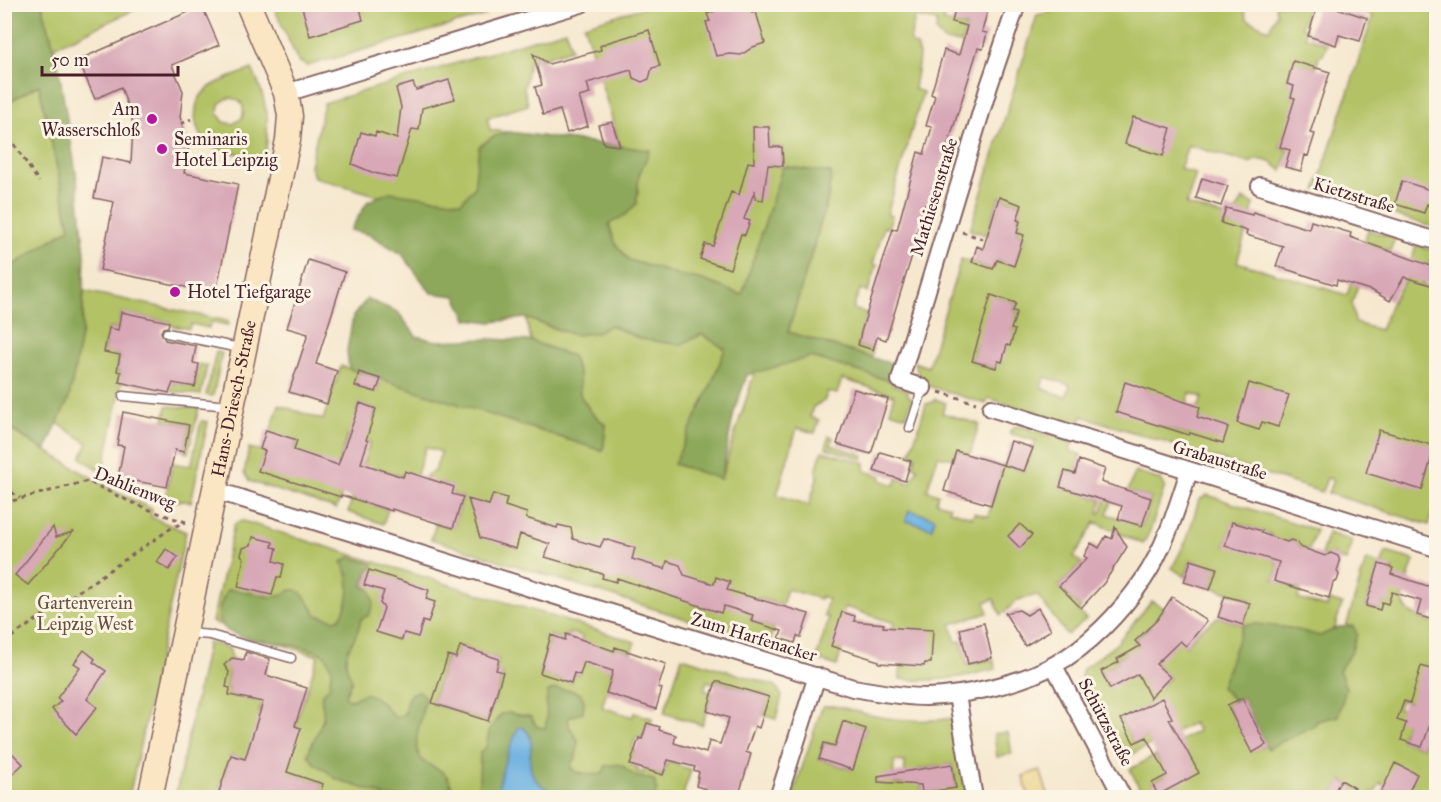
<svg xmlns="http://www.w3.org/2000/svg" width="1441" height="802" font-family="'IM FELL Great Primer',serif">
<rect width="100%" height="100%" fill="#fcf5e5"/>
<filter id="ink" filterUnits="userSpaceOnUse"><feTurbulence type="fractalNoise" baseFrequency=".0167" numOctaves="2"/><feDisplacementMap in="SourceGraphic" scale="12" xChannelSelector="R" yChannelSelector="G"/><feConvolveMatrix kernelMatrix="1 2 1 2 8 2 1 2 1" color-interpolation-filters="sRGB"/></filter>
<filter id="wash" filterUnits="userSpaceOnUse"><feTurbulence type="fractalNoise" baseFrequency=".008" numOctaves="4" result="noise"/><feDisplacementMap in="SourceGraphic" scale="24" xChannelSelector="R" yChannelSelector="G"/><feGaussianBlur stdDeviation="1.35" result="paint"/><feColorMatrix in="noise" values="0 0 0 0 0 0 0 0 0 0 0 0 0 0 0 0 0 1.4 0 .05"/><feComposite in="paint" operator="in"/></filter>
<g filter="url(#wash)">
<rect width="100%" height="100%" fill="#f6e8cf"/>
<!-- green -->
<path fill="#b2c265" stroke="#7e7048" stroke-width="1.5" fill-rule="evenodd" d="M 42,4 L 145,5 L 54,47 Z
M 482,4 L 486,15 L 307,66 L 298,61 L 273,5 Z
M 652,5 L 947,5 L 943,22 L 967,27 L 962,43 L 944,41 L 936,32 L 937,21 L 915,17 L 910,40 L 912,44 L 917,46 C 922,55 915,77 914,89 L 923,92 L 887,214 L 892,216 L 888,228 L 884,227 L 873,264 L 877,265 L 868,292 L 860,289 L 853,309 L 867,313 L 858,345 L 873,350 L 871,358 L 788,332 L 828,198 L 831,173 L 740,303 L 314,177 L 310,166 L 324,103 L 566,30 L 571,49 L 529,62 L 524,88 L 528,105 L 487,118 L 490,130 L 620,146 L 584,25 ZM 754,127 L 769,128 L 770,147 L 782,147 L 783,166 L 760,164 Z
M 1076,5 L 1243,5 L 1247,19 L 1269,30 L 1277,13 L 1275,5 L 1308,5 L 1301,27 L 1306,29 L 1305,37 L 1327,44 L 1323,55 L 1319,56 L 1316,68 L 1293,62 L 1287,84 L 1294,86 L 1291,97 L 1307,102 L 1288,123 L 1280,147 L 1288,150 L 1282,171 C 1272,161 1261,156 1249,163 L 1188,145 L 1180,169 L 1196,174 L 1186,205 L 1224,216 L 1222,223 L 1231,226 L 1236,211 L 1243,199 L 1254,204 L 1237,262 L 1347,295 L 1368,230 L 1395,238 L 1390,251 L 1372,245 L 1352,303 L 1355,323 L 1380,330 L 1391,303 L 1406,279 L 1416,245 L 1435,251 L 1422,285 L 1432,288 L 1428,299 L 1436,302 L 1436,502 L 1429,525 L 1328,493 L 1333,480 L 1327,478 L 1322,492 L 1082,416 L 1078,427 L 988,398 L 986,404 L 922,384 L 914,362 L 928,367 L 961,259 L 993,269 L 997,260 L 1014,265 L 1024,235 L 1017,233 L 1020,222 L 1017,220 L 1022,204 L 999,197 L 987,235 L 970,230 L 1037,15 ZM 991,296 L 1016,303 L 1013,311 L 1017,312 L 1015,317 ZM 997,325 L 1014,330 L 993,340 ZM 978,341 L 1002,362 L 998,361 L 995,368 L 972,361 ZM 1045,377 L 1070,385 L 1066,397 L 1041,388 ZM 1190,393 L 1202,397 L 1189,435 L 1164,427 L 1171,404 L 1187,403 Z
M 1336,5 L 1436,5 L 1436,228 L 1316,190 L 1373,16 Z
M 252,69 C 268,102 270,122 265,158 C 249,155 224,153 210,146 C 202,142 198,132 196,123 C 190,85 224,81 252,69 ZM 228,98 C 241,98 246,106 242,118 L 233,124 L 224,122 L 218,114 L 219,104 Z
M 39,84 L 70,228 L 5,271 L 5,104 Z
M 84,291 L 228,321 L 228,325 L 210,322 L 209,328 L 191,324 L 189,329 L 173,326 L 169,322 L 121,313 L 118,330 L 109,328 L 104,351 L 120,355 L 117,371 L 121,372 L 122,382 L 103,472 L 81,458 L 88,443 L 57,423 L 69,398 L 82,330 Z
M 526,318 C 559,330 576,343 610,325 L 638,338 L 680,345 L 702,334 L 726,349 L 711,385 L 721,478 L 764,343 L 894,382 L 893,385 L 908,390 L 908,395 L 912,399 L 906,416 L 890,411 L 894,395 L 842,379 L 837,394 L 827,392 L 825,400 L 813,407 L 810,417 L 819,420 L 815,433 L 797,428 L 777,495 L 809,505 L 818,475 L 816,471 L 822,451 L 865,463 L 865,471 L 881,476 L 880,480 L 895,485 L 897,479 L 911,483 L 918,468 L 913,466 L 916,456 L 910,454 L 926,404 L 933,402 L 935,399 L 946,403 L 942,413 L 979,424 L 970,455 L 956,451 L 953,459 L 938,456 L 927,490 L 938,494 L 936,502 L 950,506 L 949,510 L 972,517 L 974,513 L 988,517 L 1003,465 L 1024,471 L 1036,441 L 1009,433 L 1014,427 L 1020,426 L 1072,442 L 1070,451 L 1081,455 L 1075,474 L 1065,471 L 1060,487 L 1102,500 L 1098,513 L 1101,513 L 1109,490 L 1115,492 L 1107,514 L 1142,526 L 1151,498 L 1128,491 L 1135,472 L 1161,480 L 1165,486 L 1150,531 L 1143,544 L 1095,522 L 1074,557 L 1082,563 L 1059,586 L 1081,608 L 1078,611 L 1086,619 L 1067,635 L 1037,595 L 1018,600 L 1001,615 L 994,599 L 985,602 L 988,613 L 951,624 L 956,642 L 961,641 L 967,665 L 993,659 L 996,669 C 964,677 933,683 900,679 L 902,649 L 893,628 L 894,623 L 845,607 L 843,612 L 842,649 L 837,666 L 816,659 L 829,618 L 824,616 L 828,599 L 821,596 L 820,599 L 787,589 L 782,605 L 758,598 L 751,621 L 774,628 L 769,645 L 431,539 L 436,523 L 453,528 L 463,497 L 452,494 L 453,487 L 438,482 L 423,485 L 427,475 L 435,471 L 441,452 L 426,447 L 415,480 L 375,468 L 364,502 L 388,510 L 383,524 L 348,512 L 370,442 L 348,435 L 338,465 L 341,497 L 336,509 L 249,481 L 244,473 L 249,448 L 265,451 L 259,471 L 293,454 L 297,441 L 270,432 L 279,405 L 323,420 L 341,366 L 359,372 L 356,386 L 376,392 L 381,379 L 603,451 L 606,425 L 590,411 L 580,395 L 579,375 L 572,356 L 531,341 ZM 360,404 L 376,409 L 373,420 L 356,414 Z
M 216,352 L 222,353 L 213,396 L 206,395 Z
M 199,364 L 207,366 L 201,395 L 170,391 L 172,383 L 195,387 Z
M 167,406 L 199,408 L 188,453 L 184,452 L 189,425 L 164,420 Z
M 201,421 L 208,422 L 191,502 L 171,500 L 166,495 L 172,463 L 191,466 Z
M 4,426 L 114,491 L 152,509 L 151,517 L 186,532 L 129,797 L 5,797 Z
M 829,436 L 833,437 L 831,445 L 864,455 L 863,459 L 826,448 Z
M 1207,495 L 1316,530 L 1309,550 L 1300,547 L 1297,542 L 1291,540 L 1286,543 L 1276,562 L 1278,566 L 1274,580 L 1300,589 L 1298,599 L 1327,607 L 1329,600 L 1342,604 L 1328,650 L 1221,687 L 1235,701 L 1227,705 L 1253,752 L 1266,745 L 1268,749 L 1331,677 L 1366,560 L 1379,564 L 1366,606 L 1379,610 L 1382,602 L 1388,603 L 1386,590 L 1393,569 L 1381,565 L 1386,552 L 1414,560 C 1402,599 1390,610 1436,624 L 1436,797 L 1412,797 L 1380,783 L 1375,793 L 1372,791 L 1368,797 L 1349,797 L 1355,788 L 1342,780 L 1333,794 L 1338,797 L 1144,797 L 1130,769 L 1156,755 L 1160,763 L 1164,762 L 1170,773 L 1152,783 L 1158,794 L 1180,783 L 1180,741 L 1198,731 L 1193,723 L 1124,758 L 1081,676 L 1083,669 L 1116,644 L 1152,601 L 1164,608 L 1161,615 L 1170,633 L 1186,646 L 1198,632 L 1218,617 L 1243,625 L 1250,600 L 1211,587 L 1216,568 L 1191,560 L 1185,577 L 1172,568 L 1187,539 L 1199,500 ZM 1233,522 L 1271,534 L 1271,536 L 1225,546 ZM 1149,627 L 1158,636 L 1157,663 L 1135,641 ZM 1124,655 L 1110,688 L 1101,672 L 1119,662 L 1117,658 ZM 1158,666 L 1170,678 L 1165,683 L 1147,692 L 1153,672 ZM 1401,700 L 1426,708 L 1430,726 L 1422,747 L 1401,740 L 1406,723 L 1401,709 L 1398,708 ZM 1152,703 L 1165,728 L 1134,743 L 1121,720 Z
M 243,521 L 635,642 L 631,652 L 615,647 L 608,669 L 613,671 L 602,707 L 633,717 L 634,713 L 652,718 L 651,725 L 647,724 L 642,739 L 636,737 L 632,748 L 635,750 L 631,765 L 638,768 L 637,771 L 643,773 L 645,769 L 663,775 L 668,762 L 691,770 L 683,795 L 691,797 L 319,797 L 323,784 L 231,755 L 218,795 L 226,797 L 175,798 L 208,642 L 229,648 L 232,658 L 226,664 L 229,672 L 226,687 L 230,688 L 229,695 L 256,701 L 262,695 L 259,715 L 295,726 L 318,656 L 212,622 L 234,525 L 238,522 ZM 570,633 L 582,636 L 580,675 L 574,673 L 571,683 L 540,673 L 551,635 L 565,640 L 566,634 L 569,635 ZM 460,646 L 499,659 L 496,670 L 503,673 L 488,721 L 432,703 L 447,656 L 456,658 Z
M 1328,533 L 1353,541 L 1346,561 L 1340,559 L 1333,553 L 1326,556 L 1321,555 Z
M 682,657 L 776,686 L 782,696 L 776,719 L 763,715 L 768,697 L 717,681 L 715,684 L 707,681 L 704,690 L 713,693 L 702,725 L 664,713 Z
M 824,706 C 841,704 858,713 875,716 C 901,721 928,722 954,718 L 967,795 L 954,798 L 849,798 L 842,795 L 841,798 L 792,798 L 821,710 ZM 843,722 L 866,729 L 852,770 L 819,759 L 824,743 L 835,746 ZM 894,761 L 905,762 L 904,784 L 893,783 ZM 952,764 L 956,787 L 922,793 L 919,769 Z
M 1008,732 L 1012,754 L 997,757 L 994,734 Z"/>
<!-- forest -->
<path fill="#8da85a" stroke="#6c6442" stroke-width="1.5" d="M 5,4 L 42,5 L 57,59 L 77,179 L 85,254 L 82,330 L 69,398 L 45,451 L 5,425 L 5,271 L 70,228 L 39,85 L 5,104 Z
M 509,132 L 650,150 L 639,175 L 637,203 L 627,214 L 609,224 L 615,243 L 629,260 L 675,274 L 703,280 L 742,295 L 783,166 L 831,173 L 828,198 L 788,332 L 899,366 L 894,382 L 811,357 L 747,375 L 734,412 L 721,479 L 674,464 L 711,385 L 725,349 L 702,334 L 680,345 L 641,339 L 611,325 L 596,333 L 574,335 L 526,318 L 491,322 L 467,319 L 456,296 L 431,293 L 402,254 L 370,235 L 350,230 L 368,201 L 390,192 L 461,202 L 474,188 L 479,147 L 492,137 Z
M 367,299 L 398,312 L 416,336 L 437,341 L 488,339 L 531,341 L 572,356 L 579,375 L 580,395 L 590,411 L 606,425 L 603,451 L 349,369 L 347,351 L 353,316 Z
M 350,557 L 373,564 L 373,568 L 369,569 L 363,586 L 370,590 L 374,603 L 369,615 L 361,619 C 357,647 336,648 352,680 L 345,695 L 349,700 C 357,700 357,696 363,694 C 375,691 388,711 396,718 L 402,716 L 406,710 C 405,701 408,692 419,691 L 425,697 C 424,715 408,746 423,761 C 429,766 438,768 444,773 C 451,779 450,789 457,797 L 389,797 L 336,779 L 328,772 L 315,764 L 308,755 C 311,742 320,731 323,718 C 325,710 320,702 322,694 L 329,687 L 332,670 L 326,656 C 296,639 259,647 228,631 C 224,629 222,624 219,620 L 220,606 L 227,590 C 244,589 258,596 274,597 C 284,597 290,585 300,592 C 308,598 311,608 317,615 L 335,620 L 340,618 C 351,601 352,578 342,562 Z
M 1256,624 L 1290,628 L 1320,636 L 1339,627 L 1353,626 L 1357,634 L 1351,653 L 1339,670 L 1346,688 L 1338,716 L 1317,721 L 1315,725 L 1268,749 L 1242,698 L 1235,701 L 1221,687 L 1243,625 Z
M 554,689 L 571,690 L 581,694 L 584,701 L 583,712 L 568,718 L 569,726 L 578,740 L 576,758 L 572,762 L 571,769 C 579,774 592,775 602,774 L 606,766 C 629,761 620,769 636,776 C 642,779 648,778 654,780 L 657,791 L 653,797 L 475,798 L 479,782 L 480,753 L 486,747 L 490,728 L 501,714 L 509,713 L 531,717 L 537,727 L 545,728 C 549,716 544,705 548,692 Z"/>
<!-- sand -->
<path fill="#eeda9e" stroke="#9c7c64" stroke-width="1.5" d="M 1040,770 L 1049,797 L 1029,797 L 1023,776 Z"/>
<!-- water -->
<path fill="#6bb0e1" stroke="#5a6886" stroke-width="1.5" d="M 909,510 L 935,518 L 932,528 L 906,521 Z
M 522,727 C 548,743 503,775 564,797 L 498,797 C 498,774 510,749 518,728 Z"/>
<g id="blocks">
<!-- building -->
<path fill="#d8a8b7" d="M 301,4 L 359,4 L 363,20 L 310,36 Z
M 728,4 L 749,4 L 752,13 L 756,12 L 765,43 L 753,47 L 741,55 L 730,54 L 716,56 L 706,22 L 710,21 L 707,14 L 720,9 L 720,6 Z
M 956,4 L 987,12 L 982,32 L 987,33 L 983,49 L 978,48 L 929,206 L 925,205 L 916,235 L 918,236 L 886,340 L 877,337 L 873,350 L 858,345 L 861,332 L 893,229 L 897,230 L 918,152 L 924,154 L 932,127 L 926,126 L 935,96 L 931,94 L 944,50 L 959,55 L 967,26 L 952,22 Z
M 1318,4 L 1325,4 L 1367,18 L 1360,41 L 1339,35 L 1336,45 L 1308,36 Z
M 202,6 L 219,45 L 172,65 L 183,91 L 180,117 L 189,146 L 184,173 L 238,184 L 216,293 L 100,270 L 114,202 L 94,198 L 102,157 L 131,163 L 133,128 L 132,119 L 121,87 L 95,99 L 78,60 Z
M 649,30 L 660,66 L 652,68 L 649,79 L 642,82 L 633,78 L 631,70 L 587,83 L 590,94 L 579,97 L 588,126 L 567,133 L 560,110 L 543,115 L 535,87 L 542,85 L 533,54 L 549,64 L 601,50 L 600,46 L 606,43 Z
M 1293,61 L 1330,72 L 1310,133 L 1315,134 L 1308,156 L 1305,155 L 1301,171 L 1285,167 L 1290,150 L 1280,147 L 1295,98 L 1291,97 L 1294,86 L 1287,84 Z
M 449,80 L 455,99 L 422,108 L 419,130 L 412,129 L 397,178 L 374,173 L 352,164 L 361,132 L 375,136 L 376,132 L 397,139 L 401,107 L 396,88 L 413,83 L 416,90 Z
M 1133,117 L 1171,128 L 1163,156 L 1125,144 Z
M 612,122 L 620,146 L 604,144 L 598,125 Z
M 753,127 L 769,127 L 770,147 L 782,147 L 783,166 L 768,165 L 763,200 L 755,199 L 755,190 L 744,219 L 750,221 L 745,235 L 741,234 L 730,269 L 700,259 L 705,244 L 713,246 L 731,192 L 739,195 L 748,162 L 754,163 Z
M 1202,178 L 1228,186 L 1221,206 L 1196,198 Z
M 1402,181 L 1437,192 L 1437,208 L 1427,204 L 1424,213 L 1395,204 Z
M 999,197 L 1022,205 L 1017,220 L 1020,221 L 1017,233 L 1024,235 L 1014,266 L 997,260 L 993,269 L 972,262 L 977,246 L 983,249 Z
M 1226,208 L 1252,215 L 1253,212 L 1309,229 L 1311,221 L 1351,233 L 1350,237 L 1437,268 L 1437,287 L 1404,277 L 1390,301 L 1373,291 L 1337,280 L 1336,285 L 1276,266 L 1283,246 L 1246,235 L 1247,231 L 1221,223 Z
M 308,260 L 345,272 L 316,364 L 337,371 L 327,404 L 289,392 L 308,334 L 287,328 Z
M 991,295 L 1016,303 L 1013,311 L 1017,312 L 1011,329 L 1015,330 L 1010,346 L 1007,345 L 1002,362 L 998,361 L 996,368 L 972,361 Z
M 121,312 L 169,322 L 168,327 L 163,328 L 161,332 L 165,340 L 196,346 L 193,363 L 199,364 L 195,387 L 173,383 L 169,393 L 119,382 L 121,372 L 117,371 L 120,355 L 104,352 L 109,328 L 118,330 Z
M 359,372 L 381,379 L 376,392 L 355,386 Z
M 1125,382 L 1200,407 L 1197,417 L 1228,427 L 1223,443 L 1190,433 L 1189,435 L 1116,412 Z
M 1249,383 L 1289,395 L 1278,427 L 1262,422 L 1259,430 L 1237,423 Z
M 854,389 L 888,399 L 871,454 L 837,444 Z
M 360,403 L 376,409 L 366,440 L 368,441 L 361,463 L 403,477 L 405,471 L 454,487 L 452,494 L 463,497 L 453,528 L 392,509 L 392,511 L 341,495 L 341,497 L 258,471 L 265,451 L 260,449 L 266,430 L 297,440 L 294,450 L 338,465 Z
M 123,412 L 189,425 L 184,452 L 175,450 L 167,487 L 118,478 L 124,446 L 117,445 Z
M 1379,430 L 1435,446 L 1422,490 L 1366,473 Z
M 1011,441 L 1033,448 L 1024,471 L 1003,465 Z
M 956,451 L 1003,465 L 991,505 L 944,491 Z
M 880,452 L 911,461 L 905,481 L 874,471 Z
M 1079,460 L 1105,469 L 1101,482 L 1151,498 L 1142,526 L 1118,519 L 1122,506 L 1060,487 L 1065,471 L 1075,474 Z
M 493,494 L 507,498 L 505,506 L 527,513 L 526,518 L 557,528 L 558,525 L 571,528 L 573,539 L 600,547 L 604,539 L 635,548 L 632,559 L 665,569 L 667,561 L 680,565 L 684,575 L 714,584 L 716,577 L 730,582 L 727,590 L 809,614 L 801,637 L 797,636 L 795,643 L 779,638 L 782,631 L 751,621 L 753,615 L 724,606 L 721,613 L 617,578 L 616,582 L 602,578 L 603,574 L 545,557 L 550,544 L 520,534 L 516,549 L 480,538 L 468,499 L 489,505 Z
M 1232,522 L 1262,531 L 1261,533 L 1287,542 L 1291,540 L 1297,542 L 1300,547 L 1325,556 L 1331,553 L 1338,556 L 1340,562 L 1337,571 L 1339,575 L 1337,581 L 1333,583 L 1329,598 L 1274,581 L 1279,562 L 1225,546 Z
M 1020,524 L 1032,535 L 1020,548 L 1008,536 Z
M 53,527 L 56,537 L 73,532 L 28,585 L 15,575 Z
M 1115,527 L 1127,547 L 1104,583 L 1081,608 L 1059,586 L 1087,558 L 1084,556 L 1091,543 L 1099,548 L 1106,536 L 1112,539 Z
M 253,537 L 273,542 L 272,547 L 277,548 L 274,561 L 284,564 L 281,578 L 277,577 L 272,595 L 238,587 L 244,558 L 241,555 L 243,548 L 251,545 Z
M 166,549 L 178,557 L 169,570 L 157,562 Z
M 1191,560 L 1217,568 L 1210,590 L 1184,582 Z
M 1379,564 L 1393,568 L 1391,574 L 1437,589 L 1437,615 L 1432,613 L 1430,619 L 1417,615 L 1421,601 L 1392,592 L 1388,604 L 1382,602 L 1380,610 L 1366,606 Z
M 369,570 L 429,590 L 426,599 L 435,602 L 428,623 L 423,621 L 418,637 L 404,633 L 402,640 L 376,632 L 384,608 L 380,603 L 384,591 L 364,585 Z
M 1225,596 L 1250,603 L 1243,625 L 1218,617 Z
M 1172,597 L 1207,621 L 1186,646 L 1180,641 L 1156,664 L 1170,677 L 1150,698 L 1138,674 L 1110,689 L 1101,671 L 1119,662 L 1117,659 L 1140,646 L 1135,641 L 1157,620 Z
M 1038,608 L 1051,630 L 1025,646 L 1005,613 L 1019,610 L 1027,615 Z
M 842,612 L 855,616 L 854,621 L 884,624 L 883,627 L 933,630 L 931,663 L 925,663 L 924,666 L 879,663 L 879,661 L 831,646 Z
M 984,623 L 992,658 L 968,664 L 960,629 Z
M 566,634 L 614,651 L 615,647 L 666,664 L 658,687 L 662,689 L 656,709 L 606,693 L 613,671 L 584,662 L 580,675 L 574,673 L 571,683 L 540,673 L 551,635 L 565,640 Z
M 460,646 L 499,659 L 496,670 L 503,672 L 488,721 L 432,703 L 448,655 L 456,658 Z
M 84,650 L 95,659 L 93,662 L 106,671 L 87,699 L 97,707 L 76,734 L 52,709 L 61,701 L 57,698 L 80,667 L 74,663 Z
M 246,652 L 270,659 L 266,675 L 307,688 L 295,726 L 301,728 L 287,772 L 323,784 L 319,798 L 226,798 L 218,795 L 231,755 L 245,759 L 263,702 L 229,695 L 230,688 L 226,687 L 229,672 L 224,665 L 232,658 L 244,660 Z
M 1421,666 L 1437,671 L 1437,705 L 1422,747 L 1401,740 L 1406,723 L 1397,720 L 1404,701 L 1410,703 Z
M 716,681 L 769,697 L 759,728 L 755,726 L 746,752 L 751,754 L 738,798 L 723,798 L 705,792 L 706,789 L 696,786 L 699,772 L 694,770 L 695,767 L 668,760 L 663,775 L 630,765 L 639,738 L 642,739 L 647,723 L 660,727 L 659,730 L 676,735 L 674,743 L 706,753 L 709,741 L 720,744 L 729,718 L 707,711 Z
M 1162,698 L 1172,718 L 1169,719 L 1199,773 L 1158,795 L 1152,783 L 1167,775 L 1147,737 L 1134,743 L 1121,719 Z
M 1242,698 L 1266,745 L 1252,753 L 1227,705 Z
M 843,721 L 866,729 L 853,770 L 819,759 L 824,743 L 835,746 Z
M 4,745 L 23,764 L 4,782 Z
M 1395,763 L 1417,774 L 1406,798 L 1378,798 Z
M 952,764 L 956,788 L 922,793 L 921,785 L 878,782 L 878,776 Z
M 1341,780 L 1355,788 L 1349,798 L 1331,798 Z"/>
</g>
</g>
<g filter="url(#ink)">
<use href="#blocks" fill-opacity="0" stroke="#866564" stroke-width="1.5"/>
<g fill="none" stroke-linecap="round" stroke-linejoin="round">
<defs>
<path id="service" d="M 167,333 L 244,349
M 123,396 L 229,406
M 910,428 L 923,388
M 188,633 L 210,635 L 291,658"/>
<path id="minor" d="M 286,93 L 581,4
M 1260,186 L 1436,241
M 923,388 L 900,380 L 989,86 L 1017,4
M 991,408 L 1436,548
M 214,490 L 853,688 C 877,692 901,697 926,697 C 964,696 1020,684 1054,665 C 1088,647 1121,612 1143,580 C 1165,548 1177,508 1189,471
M 1054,666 L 1123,798
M 957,695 L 974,798
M 778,798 L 817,676"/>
<g id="secondary">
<path id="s1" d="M 150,798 L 288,140 L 290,116 L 286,93 L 248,4"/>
</g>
</defs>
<!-- service casing -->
<use href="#service" stroke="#866564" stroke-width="11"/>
<!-- minor casing -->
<use href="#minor" stroke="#866564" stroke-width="20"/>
<!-- secondary casing -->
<use href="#secondary" stroke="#866564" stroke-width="27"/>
<!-- path -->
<path stroke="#866564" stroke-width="3" stroke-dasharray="4.5 4.5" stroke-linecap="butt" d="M 181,124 L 191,119
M 4,129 L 39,182
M 962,232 L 986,240
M 939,392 L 976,403
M 4,487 L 20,498
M 4,503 L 88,481 C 120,498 151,512 186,522
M 4,642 L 173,527 L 186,522
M 4,709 L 8,706"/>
<!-- service -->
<use href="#service" stroke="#fff" stroke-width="8"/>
<!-- minor -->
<use href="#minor" stroke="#fff" stroke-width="16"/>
<!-- secondary -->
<use href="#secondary" stroke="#fbe6c3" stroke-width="24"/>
</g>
</g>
<!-- markers -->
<g fill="#b5179e" stroke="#fcf5e5" stroke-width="2">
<circle cx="152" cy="119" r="6"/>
<circle cx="162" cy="149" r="6"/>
<circle cx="175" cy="292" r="6"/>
</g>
<g text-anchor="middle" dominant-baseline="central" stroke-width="6" stroke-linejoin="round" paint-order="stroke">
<!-- poi labels -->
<g font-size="18" fill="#4a1f2b" stroke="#fcf5e5" text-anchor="start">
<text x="140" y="109" text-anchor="end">Am<tspan x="140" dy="21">Wasserschloß</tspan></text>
<text x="174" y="139">Seminaris<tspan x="174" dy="21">Hotel Leipzig</tspan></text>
<text x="187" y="292">Hotel Tiefgarage</text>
</g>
<!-- street labels -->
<g font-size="18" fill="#4a1f2b" stroke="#fcf5e5">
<text transform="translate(1354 195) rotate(17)">Kietzstraße</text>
<text transform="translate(934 197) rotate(-73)">Mathiesenstraße</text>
<text stroke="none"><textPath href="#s1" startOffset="408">Hans-Driesch-Straße</textPath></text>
<text transform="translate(1220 460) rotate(17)">Grabaustraße</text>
<text transform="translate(135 488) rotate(22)">Dahlienweg</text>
<text transform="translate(754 637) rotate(17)">Zum Harfenacker</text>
<text transform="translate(1106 722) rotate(62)">Schützstraße</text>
</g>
<!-- park labels -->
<g font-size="18" fill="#69503c" stroke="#fcf5e5">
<text x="85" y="603">Gartenverein<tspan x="85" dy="21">Leipzig West</tspan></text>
</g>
</g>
<!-- margin -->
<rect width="1441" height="802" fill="none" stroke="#fcf5e5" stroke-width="24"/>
<!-- scale -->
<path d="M42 66v9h136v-9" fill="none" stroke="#4a1f2b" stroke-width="3"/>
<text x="51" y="66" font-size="18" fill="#4a1f2b" stroke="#fcf5e5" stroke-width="4.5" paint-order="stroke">50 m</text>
</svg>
